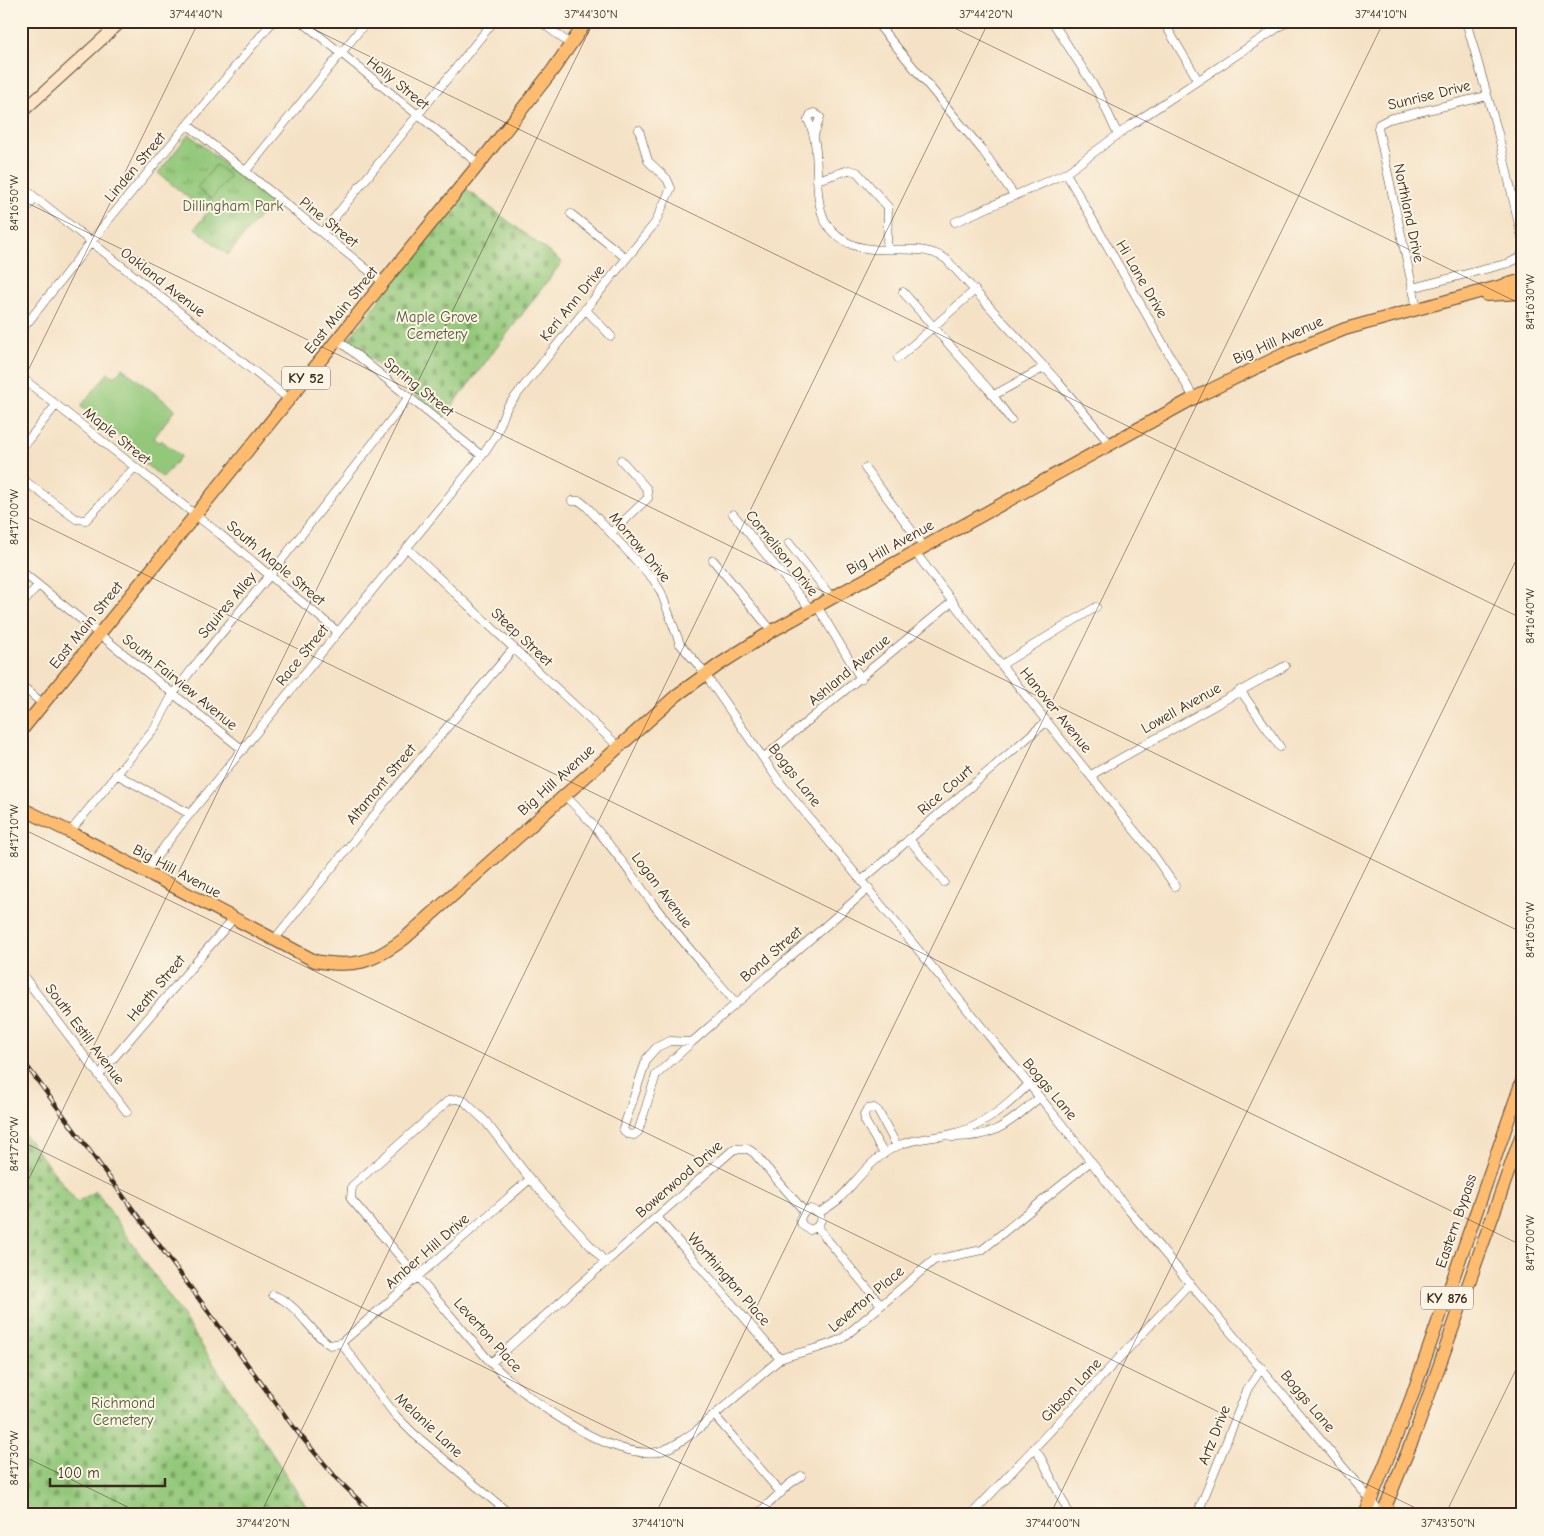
<svg xmlns="http://www.w3.org/2000/svg" width="1544" height="1536" font-family="'Comic Neue',sans-serif">
<defs>
<pattern id="cemetery-stones" width="16" height="16" patternUnits="userSpaceOnUse" patternTransform="scale(1.25)"><rect width="16" height="16" fill="#93c87a"/><path d="M2 7V4a2 2 0 0 1 4 0v3zM10 15v-3a2 2 0 0 1 4 0v3z" fill="#79a363"/></pattern>
<pattern id="park-tufts" width="24" height="20" patternUnits="userSpaceOnUse" patternTransform="scale(1.25)"><rect width="24" height="20" fill="#93c87a"/><path d="M3 7l-1-3M5 7V3M7 7l1-3M15 17l-1-3M17 17v-4M19 17l1-3" fill="none" stroke="#79a363"/></pattern>
</defs>
<rect width="100%" height="100%" fill="#fcf5e5"/>
<filter id="ink" filterUnits="userSpaceOnUse"><feTurbulence type="fractalNoise" baseFrequency=".02" numOctaves="2"/><feDisplacementMap in="SourceGraphic" scale="10" xChannelSelector="R" yChannelSelector="G"/><feConvolveMatrix kernelMatrix="1 2 1 2 8 2 1 2 1" color-interpolation-filters="sRGB"/></filter>
<filter id="wash" filterUnits="userSpaceOnUse"><feTurbulence type="fractalNoise" baseFrequency=".0096" numOctaves="4" result="noise"/><feDisplacementMap in="SourceGraphic" scale="20" xChannelSelector="R" yChannelSelector="G"/><feGaussianBlur stdDeviation="1.12" result="paint"/><feColorMatrix in="noise" values="0 0 0 0 0 0 0 0 0 0 0 0 0 0 0 0 0 1.4 0 .05"/><feComposite in="paint" operator="in"/></filter>
<g filter="url(#wash)">
<rect width="100%" height="100%" fill="#f5e2c6"/>
<!-- cemetery -->
<path fill="url(#cemetery-stones)" stroke="#67794c" d="M 466,189 L 562,262 L 443,418 L 348,340 Z
M 21,1130 L 77,1202 L 96,1191 L 176,1306 L 312,1515 L 21,1515 Z"/>
<!-- park -->
<path fill="url(#park-tufts)" stroke="#67794c" d="M 189,134 L 271,202 L 228,255 L 195,228 L 207,213 L 158,173 Z"/>
<!-- garden -->
<path fill="#93c87a" stroke="#67794c" d="M 216,165 L 230,176 L 211,199 L 197,188 Z
M 122,368 L 175,409 L 154,438 L 159,442 L 161,440 L 181,456 L 163,478 L 143,462 L 146,458 L 140,454 L 141,452 L 81,406 L 108,373 L 114,377 Z"/>
</g>
<g filter="url(#ink)">
<g fill="none" stroke-linecap="round" stroke-linejoin="round">
<defs>
<path id="street" d="M 301,21 L 479,164
M 540,21 L 571,45
M 680,21 L 681,21
M 875,21 L 983,151 L 1014,195
M 1052,21 L 1099,94 L 1118,135
M 1163,21 L 1198,80
M 1466,21 L 1498,133 L 1523,242
M 188,125 L 384,283
M 814,135 L 820,117 L 814,113 L 811,114 L 808,120 C 829,160 798,224 853,245 C 882,256 920,241 946,259 L 1058,382 L 1110,444
M 245,172 L 367,21
M 1066,173 L 1194,398
M 817,180 L 849,170 L 857,172 L 888,207 L 887,249
M 21,186 L 289,399
M 21,214 L 36,198
M 571,214 L 626,258
M 955,222 L 1066,173 L 1131,125 L 1288,21
M 322,233 L 494,21
M 1412,288 L 1509,263 L 1519,258 L 1523,253
M 903,292 L 989,390 L 1011,420
M 1417,308 L 1378,128 L 1379,124 L 1389,119 L 1487,96
M 585,309 L 611,336
M 21,331 L 106,223 L 273,21
M 338,340 L 482,456
M 898,358 L 975,290
M 21,377 L 221,535 L 338,632
M 994,395 L 1045,367
M 21,449 L 56,405
M 865,468 L 924,547
M 21,478 L 76,519 L 86,520 L 134,468
M 572,501 L 580,501 L 586,506 L 653,579 L 661,592 L 680,644 L 700,667 L 779,781 L 1060,1122 L 1127,1208 L 1383,1515
M 733,514 L 811,610
M 611,533 L 648,498 L 647,489 L 621,460
M 789,543 L 832,598
M 407,548 L 618,746
M 915,552 L 986,646 L 1151,851 L 1175,886
M 713,560 L 772,631
M 21,571 L 243,750
M 21,606 L 38,585
M 817,606 L 861,679
M 1001,665 L 1096,607
M 21,685 L 43,704
M 1240,690 L 1280,747
M 763,758 L 952,602
M 116,774 L 190,814
M 1091,775 L 1285,666
M 564,795 C 599,827 625,866 653,904 C 679,938 708,970 736,1003
M 70,832 L 156,726 L 173,694 L 200,659 L 270,575 L 409,397
M 909,839 L 944,882
M 145,872 L 176,831 L 485,452 L 496,435 L 507,407 L 655,223 L 671,188 L 667,179 L 648,161 L 639,130
M 862,880 L 1047,721
M 273,941 L 401,782 L 514,648
M 21,973 L 127,1112
M 670,1041 L 692,1042 L 656,1075 L 638,1132 L 634,1135 L 627,1134 L 623,1129 L 647,1058 L 657,1047 Z
M 692,1042 L 869,888
M 100,1074 L 233,919
M 951,1137 C 995,1138 1006,1125 1039,1098
M 884,1154 L 865,1121 L 864,1114 L 868,1109 L 874,1108 L 878,1111 L 897,1146
M 804,1211 L 800,1219 L 802,1225 L 810,1230 L 817,1227
M 804,1211 L 810,1209 L 819,1213 L 821,1220 L 817,1227
M 819,1213 C 825,1209 832,1205 838,1200 C 857,1181 871,1158 897,1146 C 914,1138 934,1138 952,1134 C 983,1127 1006,1107 1028,1085
M 657,1217 L 780,1359
M 817,1227 L 881,1305
M 606,1263 L 530,1179 L 486,1122 L 464,1101 L 457,1099 L 449,1100 L 352,1186 L 351,1199 L 491,1363 C 525,1397 606,1459 657,1452 C 671,1449 686,1438 697,1430 L 780,1359 C 801,1351 824,1349 843,1338 L 934,1260 L 982,1250 L 1091,1161
M 273,1295 C 300,1305 308,1331 330,1345 L 341,1343 L 530,1179
M 341,1343 L 396,1416 L 414,1434 L 511,1515
M 491,1363 L 734,1149 L 748,1149 L 754,1153 L 804,1211
M 715,1416 L 781,1493
M 1034,1448 L 1041,1458 L 1070,1515
M 757,1515 L 788,1485 L 801,1476
M 971,1515 L 1190,1283
M 1197,1515 L 1248,1388 L 1262,1368"/>
<path id="secondary" d="M 21,113 L 122,21"/>
<path id="primary" d="M 1487,295 L 1523,293
M 21,731 L 479,164 L 552,71 L 587,21
M 21,808 L 70,832 L 315,961 C 354,968 372,963 404,939 L 677,695 L 720,664 L 772,631 L 1194,398 L 1284,354 L 1345,329 L 1523,280
M 1365,1515 L 1411,1399 L 1523,1078
M 1382,1515 L 1416,1431 L 1523,1131"/>
</defs>
<!-- street casing -->
<use href="#street" stroke="#574637" stroke-width="9"/>
<!-- secondary casing -->
<use href="#secondary" stroke="#574637" stroke-width="13"/>
<!-- primary casing -->
<use href="#primary" stroke="#574637" stroke-width="14"/>
<!-- street -->
<use href="#street" stroke="#fff" stroke-width="8"/>
<!-- secondary -->
<use href="#secondary" stroke="#ffe4c6" stroke-width="11"/>
<!-- primary -->
<use href="#primary" stroke="#febc70" stroke-width="12"/>
<defs>
<path id="rail" d="M 21,1058 L 295,1429 L 337,1479 L 374,1515"/>
</defs>
<!-- rail casing -->
<use href="#rail" stroke="#3b2a1e" stroke-width="4.5"/>
<!-- rail -->
<use href="#rail" stroke="#fcf5e5" stroke-width="2.5" stroke-dasharray="8" stroke-linecap="butt"/>
</g>
</g>
<!-- ticks -->
<path fill="none" stroke="#3b2a1e" stroke-width="1" stroke-opacity="0.45" d="M 297,21 L 1523,619M 940,21 L 1523,305M 21,200 L 1523,933M 21,385 L 199,21M 21,514 L 1523,1246M 21,828 L 1430,1515M 21,1141 L 787,1515M 21,1195 L 594,21M 21,1455 L 144,1515M 260,1515 L 989,21M 655,1515 L 1384,21M 1050,1515 L 1523,546M 1445,1515 L 1523,1355"/>
<g text-anchor="middle" dominant-baseline="central" stroke-width="4" stroke-linejoin="round" paint-order="stroke">
<!-- shield labels -->
<g fill="#fcf5e5" stroke="#75675a" stroke-width="1">
<rect x="282" y="366.5" width="48" height="23" rx="4"/>
<rect x="1421" y="1286.5" width="52" height="23" rx="4"/>
</g>
<g font-size="14" font-weight="bold" fill="#3b2a1e">
<text x="306" y="378">KY 52</text>
<text x="1447" y="1298">KY 876</text>
</g>
<!-- street labels -->
<g font-size="15" fill="#3b2a1e" stroke="#fcf5e5">
<text transform="translate(398 83) rotate(39)">Holly Street</text>
<text transform="translate(1429 95) rotate(-14)">Sunrise Drive</text>
<text transform="translate(135 167) rotate(-50)">Linden Street</text>
<text transform="translate(1409 213) rotate(78)">Northland Drive</text>
<text transform="translate(329 222) rotate(39)">Pine Street</text>
<text transform="translate(1142 279) rotate(60)">Hi Lane Drive</text>
<text transform="translate(163 282) rotate(38)">Oakland Avenue</text>
<text transform="translate(572 303) rotate(-51)">Keri Ann Drive</text>
<text transform="translate(341 310) rotate(-51)">East Main Street</text>
<text transform="translate(1278 340) rotate(-24)">Big Hill Avenue</text>
<text transform="translate(419 387) rotate(39)">Spring Street</text>
<text transform="translate(117 436) rotate(39)">Maple Street</text>
<text transform="translate(640 547) rotate(50)">Morrow Drive</text>
<text transform="translate(890 547) rotate(-29)">Big Hill Avenue</text>
<text transform="translate(782 553) rotate(51)">Cornelison Drive</text>
<text transform="translate(276 563) rotate(40)">South Maple Street</text>
<text transform="translate(227 605) rotate(-50)">Squires Alley</text>
<text transform="translate(86 625) rotate(-51)">East Main Street</text>
<text transform="translate(522 637) rotate(43)">Steep Street</text>
<text transform="translate(302 655) rotate(-51)">Race Street</text>
<text transform="translate(849 670) rotate(-40)">Ashland Avenue</text>
<text transform="translate(180 682) rotate(39)">South Fairview Avenue</text>
<text transform="translate(1181 708) rotate(-29)">Lowell Avenue</text>
<text transform="translate(1056 710) rotate(51)">Hanover Avenue</text>
<text transform="translate(795 775) rotate(52)">Boggs Lane</text>
<text transform="translate(556 780) rotate(-42)">Big Hill Avenue</text>
<text transform="translate(381 784) rotate(-50)">Altamont Street</text>
<text transform="translate(945 790) rotate(-41)">Rice Court</text>
<text transform="translate(177 871) rotate(28)">Big Hill Avenue</text>
<text transform="translate(662 890) rotate(53)">Logan Avenue</text>
<text transform="translate(771 954) rotate(-41)">Bond Street</text>
<text transform="translate(156 988) rotate(-50)">Heath Street</text>
<text transform="translate(85 1034) rotate(53)">South Estill Avenue</text>
<text transform="translate(1050 1089) rotate(50)">Boggs Lane</text>
<text transform="translate(679 1179) rotate(-41)">Bowerwood Drive</text>
<text transform="translate(1456 1221) rotate(-71)">Eastern Bypass</text>
<text transform="translate(427 1251) rotate(-41)">Amber Hill Drive</text>
<text transform="translate(729 1279) rotate(49)">Worthington Place</text>
<text transform="translate(866 1299) rotate(-40)">Leverton Place</text>
<text transform="translate(488 1335) rotate(48)">Leverton Place</text>
<text transform="translate(1071 1390) rotate(-47)">Gibson Lane</text>
<text transform="translate(1308 1401) rotate(50)">Boggs Lane</text>
<text transform="translate(429 1425) rotate(43)">Melanie Lane</text>
<text transform="translate(1214 1435) rotate(-68)">Artz Drive</text>
</g>
<!-- park labels -->
<g font-size="15" fill="#55593a" stroke="#fcf5e5">
<text x="233" y="206">Dillingham Park</text>
<text x="437" y="317">Maple Grove<tspan x="437" dy="17">Cemetery</tspan></text>
<text x="123" y="1403">Richmond<tspan x="123" dy="17">Cemetery</tspan></text>
</g>
</g>
<!-- margin -->
<rect width="1544" height="1536" fill="none" stroke="#fcf5e5" stroke-width="55"/>
<!-- scale -->
<path d="M50 1478v8h115v-8" fill="none" stroke="#3b2a1e" stroke-width="2.5"/>
<text x="58" y="1478" font-size="15" fill="#3b2a1e" stroke="#fcf5e5" stroke-width="4" paint-order="stroke">100 m</text>
<rect x="28" y="28" width="1488" height="1480" fill="none" stroke="#3b2a1e" stroke-width="2"/>
<g font-size="12" text-anchor="middle" fill="#3b2a1e">
<text x="196" y="18">37°44'40"N</text>
<text x="591" y="18">37°44'30"N</text>
<text x="986" y="18">37°44'20"N</text>
<text x="1381" y="18">37°44'10"N</text>
<text transform="translate(14 203) rotate(-90)" y="4">84°16'50"W</text>
<text transform="translate(1530 302) rotate(-90)" y="4">84°16'30"W</text>
<text transform="translate(14 517) rotate(-90)" y="4">84°17'00"W</text>
<text transform="translate(1530 616) rotate(-90)" y="4">84°16'40"W</text>
<text transform="translate(14 831) rotate(-90)" y="4">84°17'10"W</text>
<text transform="translate(1530 930) rotate(-90)" y="4">84°16'50"W</text>
<text transform="translate(14 1144) rotate(-90)" y="4">84°17'20"W</text>
<text transform="translate(1530 1243) rotate(-90)" y="4">84°17'00"W</text>
<text transform="translate(14 1458) rotate(-90)" y="4">84°17'30"W</text>
<text x="263" y="1527">37°44'20"N</text>
<text x="658" y="1527">37°44'10"N</text>
<text x="1053" y="1527">37°44'00"N</text>
<text x="1448" y="1527">37°43'50"N</text>
</g>
</svg>
